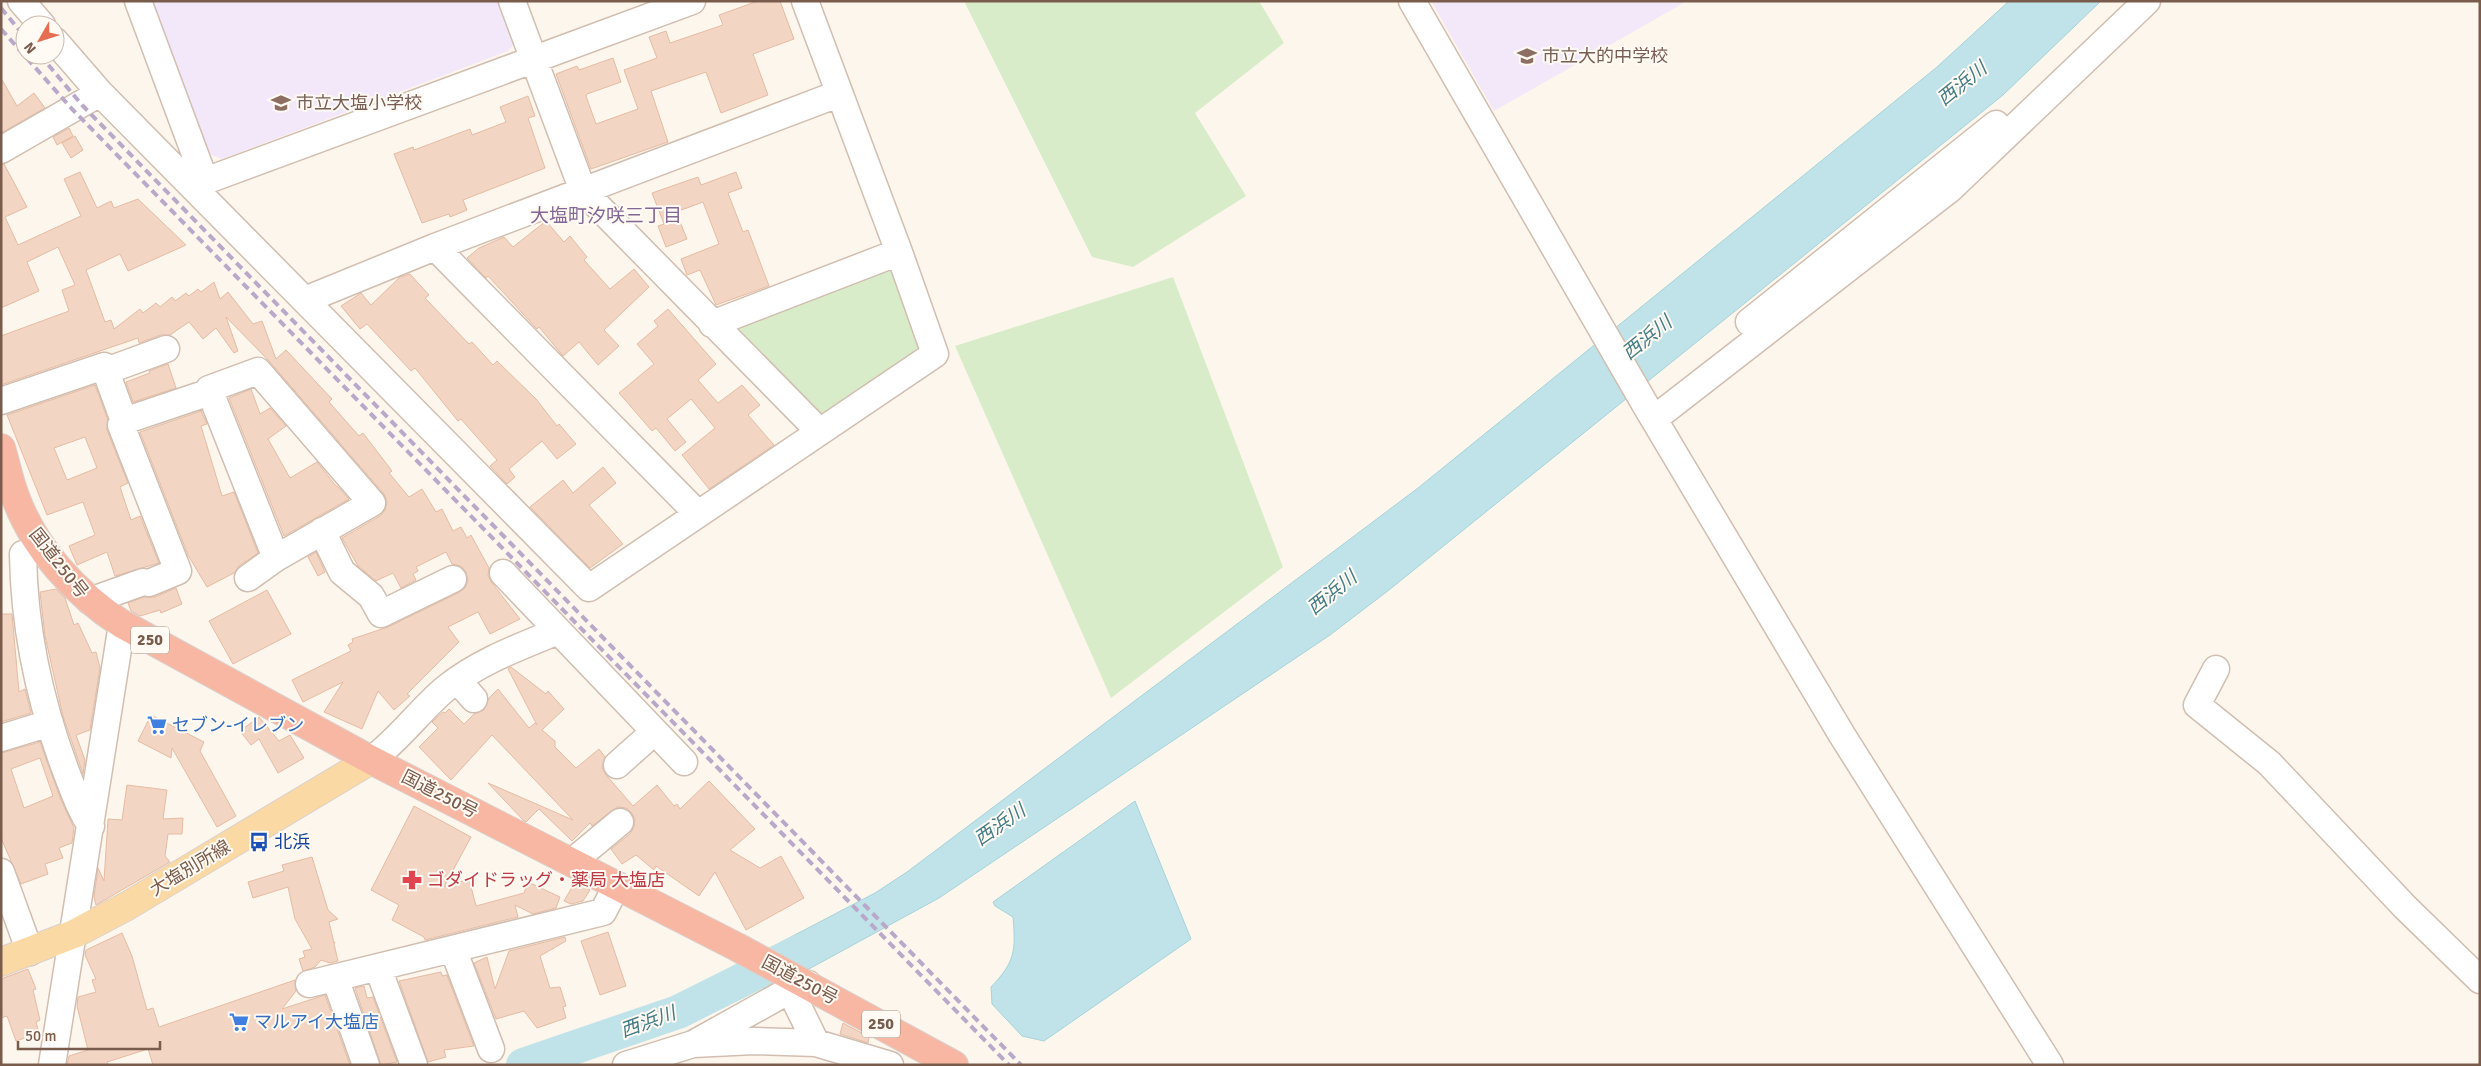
<svg xmlns="http://www.w3.org/2000/svg" width="2481" height="1066" font-family="Signika,'Noto Sans JP',sans-serif">
<rect width="100%" height="100%" fill="#fdf6ec"/>
<!-- education -->
<path fill="#f3e8fa" d="M 151,1 L 501,1 L 516,42 L 508,51 L 222,159 L 209,154 Z
M 1431,1 L 1687,1 L 1494,111 Z"/>
<!-- green -->
<path fill="#d8ecc9" d="M 964,1 L 1259,1 L 1284,43 L 1195,113 L 1246,196 L 1133,267 L 1092,257 Z
M 884,265 L 895,269 L 924,346 L 826,419 L 813,417 L 731,333 L 733,321 Z
M 1173,277 L 1283,567 L 1111,698 L 955,346 Z"/>
<!-- water -->
<path fill="#bfe3e8" stroke="#a5d3da" d="M 2009,1 L 2101,1 L 2003,95 L 1389,590 L 1330,635 L 939,898 L 807,970 L 768,949 L 875,893 L 907,872 L 1418,488 L 1937,67 Z
M 1135,801 L 1191,939 L 1044,1041 L 1022,1036 L 992,1004 L 991,987 C 1015,962 1016,951 1013,917 L 995,906 L 993,902 Z"/>
<g fill="none" stroke-linecap="round" stroke-linejoin="round">
<!-- river -->
<path stroke="#bfe3e8" stroke-width="34" d="M 523,1065 L 678,1012 L 798,952"/>
</g>
<!-- building -->
<path fill="#f3d5c3" stroke="#e6bba3" fill-rule="evenodd" d="M 758,1 L 780,1 L 794,39 L 753,54 L 768,95 L 721,113 L 706,72 L 651,91 L 668,142 L 591,169 L 556,74 L 577,66 L 579,70 L 613,58 L 621,82 L 587,94 L 586,96 L 596,124 L 638,109 L 624,70 L 657,58 L 649,37 L 666,31 L 670,43 L 723,25 L 719,15 Z
M 1,78 L 17,106 L 34,93 L 45,108 L 1,133 Z
M 528,96 L 535,116 L 528,118 L 545,168 L 463,200 L 467,210 L 450,217 L 449,214 L 422,223 L 394,154 L 413,147 L 414,150 L 470,129 L 472,135 L 506,122 L 500,107 Z
M 69,128 L 73,136 L 57,145 L 53,137 Z
M 75,136 L 83,150 L 71,158 L 62,143 Z
M 4,164 L 27,207 L 5,217 L 18,245 L 81,216 L 64,179 L 80,172 L 97,208 L 111,201 L 114,208 L 138,199 L 186,245 L 128,271 L 120,254 L 86,270 L 105,322 L 111,320 L 114,329 L 140,309 L 143,313 L 156,303 L 160,307 L 172,297 L 175,301 L 186,293 L 189,296 L 198,289 L 201,292 L 214,282 L 220,299 L 228,292 L 253,324 L 262,321 L 276,359 L 286,350 L 332,399 L 329,402 L 359,436 L 363,433 L 392,471 L 389,473 L 409,497 L 422,489 L 436,512 L 442,509 L 453,531 L 461,527 L 467,538 L 471,535 L 489,568 L 488,576 L 492,583 L 520,619 L 490,634 L 478,612 L 448,627 L 459,642 L 407,694 L 410,696 L 394,710 L 378,691 L 362,729 L 324,712 L 343,682 L 303,702 L 292,680 L 351,651 L 348,645 L 353,642 L 352,639 L 388,627 L 460,592 L 465,588 L 468,581 L 466,572 L 461,566 L 452,564 L 446,552 L 416,567 L 418,571 L 413,574 L 416,580 L 401,588 L 393,573 L 376,581 L 358,566 L 342,538 L 380,516 L 385,510 L 387,502 L 384,494 L 269,361 L 226,317 L 238,351 L 234,353 L 216,328 L 203,339 L 189,322 L 170,335 L 161,335 L 139,343 L 138,338 L 1,385 L 1,336 L 69,311 L 62,290 L 75,285 L 58,247 L 27,262 L 39,291 L 1,308 L 1,165 Z
M 736,172 L 742,188 L 728,193 L 743,232 L 748,230 L 769,286 L 716,305 L 700,270 L 687,275 L 681,259 L 719,244 L 703,202 L 676,212 L 687,239 L 666,247 L 658,226 L 664,224 L 652,193 L 698,177 L 701,185 Z
M 546,221 L 564,242 L 570,236 L 587,257 L 584,260 L 610,289 L 634,269 L 649,287 L 604,330 L 619,346 L 598,365 L 579,342 L 563,356 L 539,327 L 537,329 L 488,276 L 486,278 L 467,258 L 479,248 L 504,237 L 513,247 Z
M 410,274 L 429,295 L 425,298 L 469,344 L 472,342 L 493,365 L 497,361 L 536,399 L 557,426 L 559,424 L 576,444 L 557,459 L 542,441 L 509,469 L 515,477 L 507,484 L 490,466 L 497,460 L 461,419 L 458,421 L 415,368 L 411,371 L 367,324 L 360,329 L 341,306 L 361,293 L 371,305 L 400,277 Z
M 668,309 L 716,364 L 698,380 L 718,403 L 742,385 L 760,405 L 748,415 L 774,445 L 709,489 L 682,455 L 715,428 L 691,399 L 667,419 L 686,442 L 675,451 L 656,428 L 652,431 L 619,393 L 654,364 L 637,344 L 658,326 L 654,321 Z
M 168,364 L 176,388 L 133,402 L 126,382 L 150,373 L 149,371 Z
M 95,385 L 108,420 L 107,430 L 128,483 L 120,487 L 131,520 L 140,516 L 159,563 L 115,576 L 107,552 L 77,565 L 69,546 L 95,535 L 83,502 L 47,515 L 7,415 ZM 85,437 L 97,468 L 67,480 L 54,448 Z
M 251,389 L 260,414 L 270,408 L 286,426 L 268,439 L 290,478 L 317,462 L 336,486 L 337,486 L 349,499 L 284,536 L 229,398 Z
M 201,411 L 207,424 L 201,426 L 222,496 L 234,492 L 258,553 L 239,566 L 234,573 L 207,587 L 188,555 L 140,432 Z
M 603,467 L 616,483 L 589,505 L 623,544 L 590,568 L 530,507 L 563,480 L 573,493 Z
M 316,552 L 325,572 L 318,576 L 308,557 Z
M 176,588 L 182,604 L 161,613 L 160,610 L 140,616 L 131,611 L 128,603 L 144,597 L 155,597 Z
M 56,589 L 65,598 L 74,625 L 78,623 L 92,653 L 96,652 L 100,668 L 90,730 L 76,735 L 85,760 L 83,774 L 63,716 L 45,636 L 40,592 Z
M 267,590 L 291,634 L 233,664 L 209,621 Z
M 1,614 L 12,614 L 19,692 L 25,689 L 31,713 L 1,722 Z
M 511,667 L 546,694 L 548,691 L 564,709 L 542,730 L 555,741 L 555,747 L 576,768 L 599,749 L 605,757 L 602,768 L 606,775 L 633,806 L 657,785 L 674,806 L 677,804 L 680,809 L 709,781 L 755,829 L 730,850 L 760,868 L 781,856 L 804,898 L 746,930 L 715,872 L 699,896 L 656,866 L 654,870 L 636,855 L 622,864 L 611,849 L 630,834 L 634,827 L 635,819 L 631,812 L 626,808 L 617,807 L 592,826 L 590,823 L 572,841 L 539,809 L 526,822 L 524,821 L 488,783 L 573,820 L 492,735 L 451,780 L 419,747 L 438,728 L 432,722 L 443,712 L 445,713 L 449,709 L 464,724 L 474,714 L 484,710 L 489,698 L 498,689 L 529,728 L 535,723 L 537,725 L 508,669 Z
M 151,715 L 204,742 L 200,751 L 236,816 L 217,827 L 172,748 L 171,758 L 138,741 Z
M 259,717 L 279,741 L 290,735 L 304,758 L 278,773 L 259,739 L 251,745 L 240,731 Z
M 40,742 L 61,800 L 74,828 L 72,843 L 59,848 L 63,858 L 45,864 L 48,874 L 21,884 L 1,838 L 1,753 ZM 40,758 L 53,796 L 24,808 L 11,769 Z
M 127,785 L 167,790 L 163,819 L 183,818 L 182,834 L 168,834 L 165,856 L 170,862 L 96,905 L 94,897 L 98,868 L 104,881 L 108,819 L 122,820 Z
M 414,806 L 471,837 L 444,887 L 469,879 L 476,906 L 524,893 L 528,882 L 560,897 L 556,908 L 533,914 L 515,905 L 518,917 L 425,940 L 424,937 L 392,920 L 399,905 L 371,890 Z
M 312,857 L 328,910 L 338,919 L 329,922 L 334,943 L 335,942 L 334,944 L 338,961 L 330,963 L 321,960 L 315,967 L 303,971 L 299,959 L 305,957 L 303,951 L 312,949 L 295,919 L 288,887 L 253,898 L 248,882 L 284,871 L 282,865 Z
M 575,882 L 590,890 L 583,901 L 571,904 L 564,901 Z
M 608,932 L 626,986 L 600,995 L 581,941 Z
M 122,933 L 132,956 L 147,1010 L 153,1008 L 159,1027 L 295,980 L 296,991 L 282,1009 L 325,995 L 350,1065 L 153,1065 L 148,1049 L 107,1062 L 108,1065 L 67,1065 L 69,1056 L 88,1050 L 77,1006 L 78,997 L 96,992 L 92,980 L 96,979 L 85,955 L 86,950 Z
M 565,937 L 566,941 L 540,956 L 550,988 L 560,987 L 566,1006 L 563,1007 L 566,1018 L 537,1028 L 524,1011 L 496,1019 L 474,963 L 487,957 L 495,989 L 509,951 Z
M 28,969 L 36,989 L 33,990 L 40,1020 L 36,1022 L 39,1033 L 16,1041 L 7,1016 L 1,1018 L 1,979 Z
M 441,972 L 442,976 L 447,975 L 474,1046 L 444,1050 L 446,1057 L 428,1062 L 399,981 Z
M 364,986 L 367,998 L 373,997 L 397,1062 L 381,1065 L 355,988 Z
M 843,1023 L 869,1037 L 868,1043 L 840,1034 Z"/>
<g fill="none" stroke-linecap="round" stroke-linejoin="round">
<defs>
<path id="minor" d="M 21,1 L 42,25
M 138,1 L 205,181 L 692,1
M 512,1 L 583,191 L 819,431
M 1412,1 L 1646,406 L 1842,735 L 2050,1065
M 55,41 L 100,93 L 589,588 L 935,354 L 899,252 L 805,1
M 1,150 L 100,93
M 435,247 L 698,514
M 305,300 L 435,247 L 838,94
M 1749,322 L 1996,124
M 712,324 L 899,252
M 106,371 L 166,349
M 1,401 L 104,366 L 124,421 L 121,425 L 178,571 L 149,583 L 143,582 L 90,601
M 1654,419 L 1950,189 L 2147,1
M 124,421 L 210,392
M 322,531 L 342,572 L 371,596 L 381,614 L 453,579
M 23,554 C 24,630 40,703 67,774 C 74,792 80,810 91,826
M 503,573 L 684,762
M 248,578 L 276,558 L 372,503 L 258,371 L 209,389 L 276,558
M 2216,669 L 2197,705 L 2269,763 L 2405,907 L 2480,980
M 457,680 L 474,699
M 1,738 L 50,723
M 371,760 C 399,740 419,711 445,689 C 478,662 519,647 558,631
M 617,765 L 654,732
M 572,862 L 620,822
M 1,872 L 30,952
M 453,949 L 491,1049
M 378,968 L 414,1065
M 335,978 L 366,1065
M 309,984 L 603,912 L 617,885
M 790,990 L 816,1043
M 693,1044 L 754,1041 L 816,1043 L 890,1065
M 52,1065 L 122,624
M 626,1065 L 693,1044 L 790,990 L 808,984"/>
<path id="major" d="M 1,962 L 74,934 L 127,906 L 371,760"/>
<path id="highway" d="M 1,448 C 6,464 9,481 15,496 C 34,549 76,594 122,624 L 371,760 L 737,947 L 954,1065"/>
</defs>
<!-- minor casing -->
<use href="#minor" stroke="#d1beb0" stroke-width="29"/>
<!-- major casing -->
<use href="#major" stroke="#dad1cd" stroke-width="30"/>
<!-- highway casing -->
<use href="#highway" stroke="#dad1cd" stroke-width="30"/>
<!-- minor -->
<use href="#minor" stroke="#fff" stroke-width="26"/>
<!-- major -->
<use href="#major" stroke="#fbd9a5" stroke-width="28"/>
<!-- highway -->
<use href="#highway" stroke="#f7b7a3" stroke-width="28"/>
<!-- rail -->
<path stroke="#b9a8c9" stroke-width="4" stroke-dasharray="8 5" stroke-linecap="butt" d="M 1,8 L 25,37
M 1,29 L 72,109 L 1009,1065
M 40,55 L 82,105 L 1021,1065"/>
</g>
<!-- icons -->
<defs>
<symbol id="school-bare" viewBox="-9 -9 18 18"><path d="M0-5L7-2L0 1L-7-2ZM-4 1L0 2.5L4 1V4Q0 6-4 4Z" fill="#8d6e63" stroke="#fffaf3" stroke-width="2.5" paint-order="stroke"/></symbol>
<symbol id="supermarket-bare" viewBox="-9 -9 18 18"><path d="M-6-5.5h2.5l.6 2H6L4.5 2H-2.5L-4.4-4H-6ZM-1.5 3.2a1.3 1.3 0 1 0 .1 0ZM3 3.2a1.3 1.3 0 1 0 .1 0Z" fill="#3f7fe0" stroke="#fffaf3" stroke-width="2.5" paint-order="stroke"/></symbol>
<symbol id="bus-bare" viewBox="-9 -9 18 18"><path d="M-5-6H5V4H4V6H2V4H-2V6H-4V4H-5ZM-3.5-4V0h7V-4ZM-3.5 1.2v1.5H-2V1.2ZM2 1.2v1.5H3.5V1.2Z" fill="#1a4fb4" stroke="#fffaf3" stroke-width="2.5" paint-order="stroke"/></symbol>
<symbol id="pharmacy-bare" viewBox="-9 -9 18 18"><path d="M-2-6h4v4h4v4h-4v4h-4v-4h-4v-4h4Z" fill="#e0444e" stroke="#fffaf3" stroke-width="2.5" paint-order="stroke"/></symbol>
</defs>
<g fill-rule="evenodd">
<use href="#school-bare" x="1513" y="42" width="28" height="28"/>
<use href="#school-bare" x="267" y="89" width="28" height="28"/>
<use href="#supermarket-bare" x="143" y="711" width="28" height="28"/>
<use href="#bus-bare" x="245" y="828" width="28" height="28"/>
<use href="#pharmacy-bare" x="398" y="866" width="28" height="28"/>
<use href="#supermarket-bare" x="225" y="1008" width="28" height="28"/>
</g>
<g text-anchor="middle" dominant-baseline="central" stroke-width="4" stroke-linejoin="round" paint-order="stroke">
<!-- shield labels -->
<g fill="#fffaf3" stroke="#a28b7f" stroke-width="1">
<rect x="131" y="626.5" width="38" height="27" rx="4"/>
<rect x="862" y="1010.5" width="38" height="27" rx="4"/>
</g>
<g font-size="16" font-weight="bold" fill="#7a5c4d">
<text x="150" y="640">250</text>
<text x="881" y="1024">250</text>
</g>
<!-- education labels -->
<g font-size="18" fill="#785e54" stroke="#fffaf3" text-anchor="start">
<text x="1542" y="56">市立大的中学校</text>
<text x="296" y="103">市立大塩小学校</text>
</g>
<!-- street labels -->
<g font-size="18" fill="#7a5c4d" stroke="#fffaf3">
<text transform="translate(59 563) rotate(52)">国道250号</text>
<text transform="translate(440 794) rotate(27)">国道250号</text>
<text transform="translate(190 868) rotate(-31)">大塩別所線</text>
<text transform="translate(800 980) rotate(28)">国道250号</text>
</g>
<!-- shop labels -->
<g font-size="18" fill="#366cbe" stroke="#fffaf3" text-anchor="start">
<text x="172" y="725">セブン-イレブン</text>
<text x="254" y="1022">マルアイ大塩店</text>
</g>
<!-- transit labels -->
<g font-size="18" fill="#164399" stroke="#fffaf3" text-anchor="start">
<text x="274" y="842">北浜</text>
</g>
<!-- health labels -->
<g font-size="18" fill="#be3a42" stroke="#fffaf3" text-anchor="start">
<text x="427" y="880">ゴダイドラッグ・薬局 大塩店</text>
</g>
<!-- water labels -->
<g font-size="19" font-style="italic" fill="#437c86" stroke="#fffaf3">
<text transform="translate(1962 84) rotate(-39)">西浜川</text>
<text transform="translate(1647 338) rotate(-39)">西浜川</text>
<text transform="translate(1332 593) rotate(-39)">西浜川</text>
<text transform="translate(1000 825) rotate(-35)">西浜川</text>
<text transform="translate(648 1022) rotate(-20)">西浜川</text>
</g>
<!-- neighbourhood labels -->
<g font-size="19" fill="#846695" stroke="#fffaf3">
<text x="606" y="216">大塩町汐咲三丁目</text>
</g>
</g>
<!-- border -->
<rect width="2481" height="1066" fill="none" stroke="#7a5c4d" stroke-width="5"/>
<!-- north arrow -->
<g transform="translate(40 40) rotate(231)"><circle r="24" fill="#fffaf3" stroke="#cabbb1"/>
<path d="M0-4L9 19L0 12L-9 19Z" fill="#e76f51"/>
<text y="-8" font-size="14" font-weight="bold" text-anchor="middle" fill="#7a5c4d">N</text>
</g>
<!-- scale -->
<path d="M18 1041v8h142v-8" fill="none" stroke="#7a5c4d" stroke-width="2.5"/>
<text x="25" y="1041" font-size="15" fill="#7a5c4d" stroke="#fffaf3" stroke-width="4" paint-order="stroke">50 m</text>
</svg>
